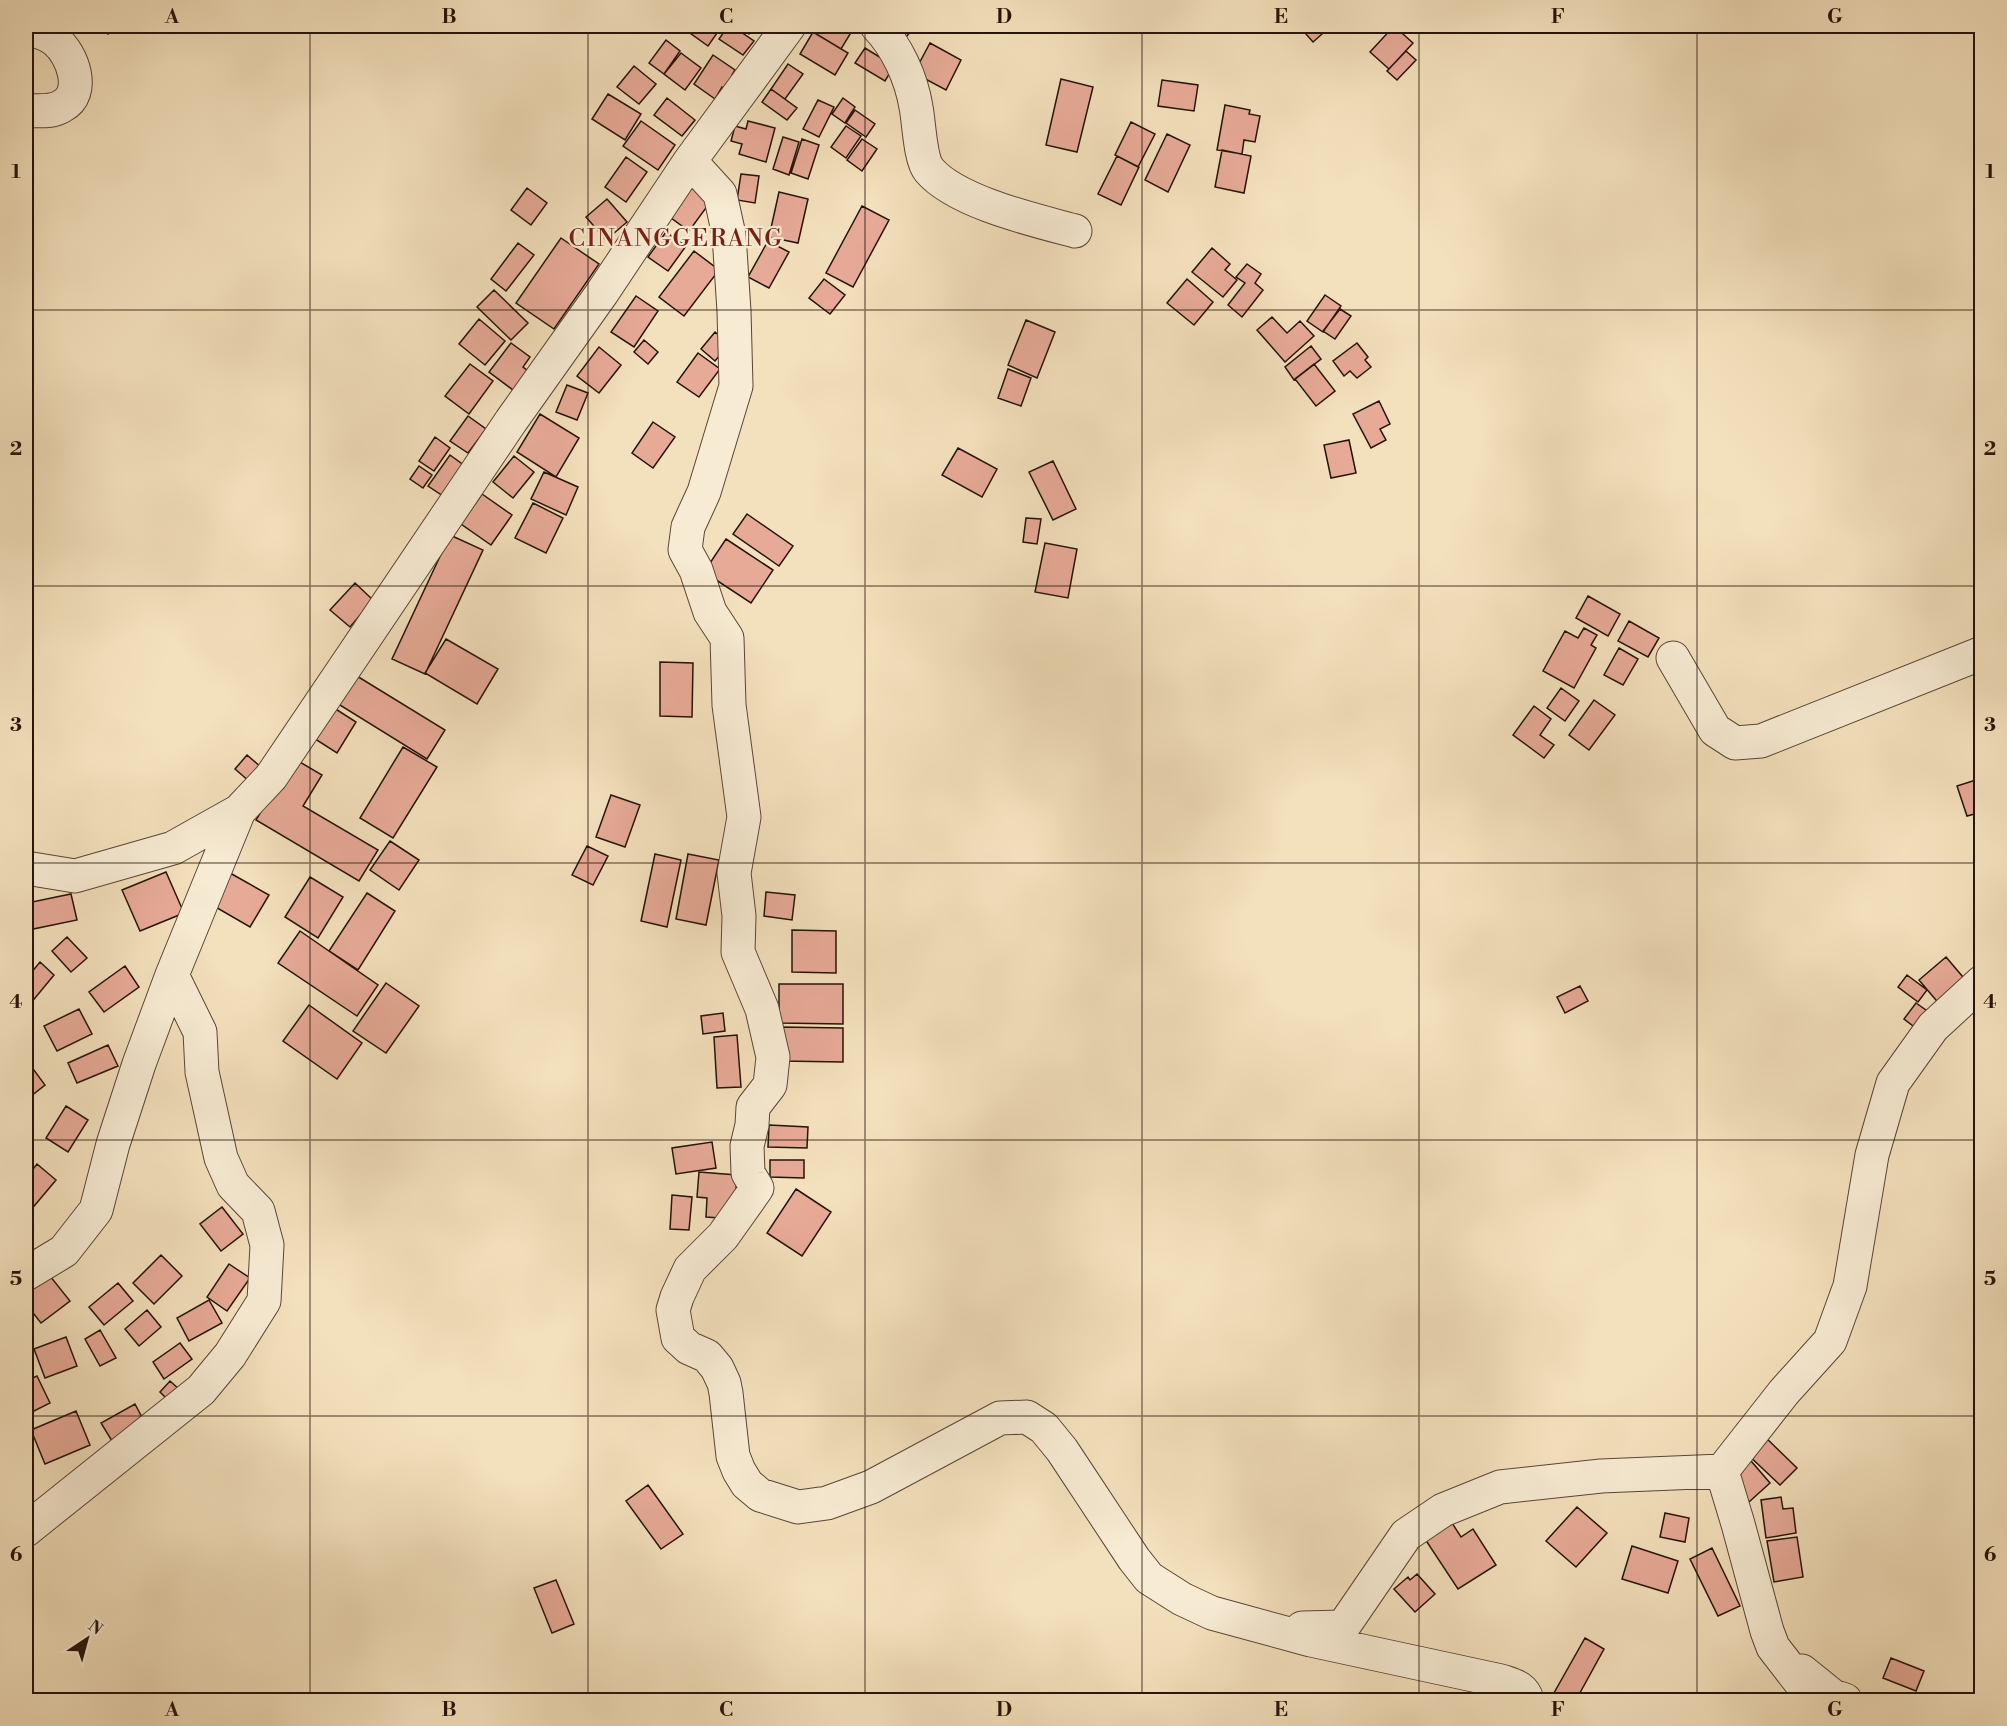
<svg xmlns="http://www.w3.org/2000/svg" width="2007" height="1726" font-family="'Libre Bodoni',serif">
<rect width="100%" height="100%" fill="#f3e0bc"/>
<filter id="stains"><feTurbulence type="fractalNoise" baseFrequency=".00333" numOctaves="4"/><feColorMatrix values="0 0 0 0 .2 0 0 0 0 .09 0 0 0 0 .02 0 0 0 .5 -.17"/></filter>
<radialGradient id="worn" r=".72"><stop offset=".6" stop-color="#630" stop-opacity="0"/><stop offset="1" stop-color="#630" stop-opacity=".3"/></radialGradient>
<!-- building -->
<path fill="#e7aa97" stroke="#261307" stroke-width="1.5" d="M 97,26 L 115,26 L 108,34 Z
M 657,26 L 685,26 L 659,33 Z
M 696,26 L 722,26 L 708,46 L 690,33 Z
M 728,26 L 732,26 L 754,41 L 743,55 L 719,39 Z
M 738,26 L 755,26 L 749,34 Z
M 816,26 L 855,26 L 841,49 L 813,32 Z
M 882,26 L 915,26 L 903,41 Z
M 1299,26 L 1331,26 L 1313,42 Z
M 1394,26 L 1413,43 L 1389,69 L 1370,52 Z
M 813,32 L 848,53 L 835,75 L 800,54 Z
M 666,40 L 680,51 L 664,74 L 649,63 Z
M 930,43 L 961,60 L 946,90 L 914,73 Z
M 865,48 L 894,66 L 885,81 L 855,63 Z
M 1406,51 L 1416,60 L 1397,80 L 1387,71 Z
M 681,53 L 701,68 L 685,90 L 664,74 Z
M 713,55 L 735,70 L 732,75 L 739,79 L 730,93 L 722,87 L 715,99 L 694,84 Z
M 788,64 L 803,74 L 785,99 L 771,89 Z
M 634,66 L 656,84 L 639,104 L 617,87 Z
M 1061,79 L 1093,87 L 1077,152 L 1046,145 Z
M 1162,80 L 1198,85 L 1194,111 L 1158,106 Z
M 771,89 L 797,108 L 787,120 L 762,102 Z
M 608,94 L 641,114 L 625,140 L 592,119 Z
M 667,98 L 695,120 L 682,136 L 654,115 Z
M 843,98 L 855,107 L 845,123 L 832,114 Z
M 818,100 L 834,107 L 819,137 L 803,129 Z
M 1225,105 L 1250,110 L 1249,114 L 1260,116 L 1255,142 L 1244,140 L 1242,154 L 1217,150 Z
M 855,110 L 875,124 L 866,137 L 846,123 Z
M 641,121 L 675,145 L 658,170 L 623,146 Z
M 748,121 L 775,128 L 766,162 L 739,154 L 742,144 L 731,141 L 735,126 L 746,129 Z
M 1131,122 L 1155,134 L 1138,167 L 1115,155 Z
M 846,126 L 861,136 L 846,158 L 831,147 Z
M 1167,134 L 1190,145 L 1168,192 L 1145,180 Z
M 783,137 L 799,142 L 789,175 L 773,169 Z
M 802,139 L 819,145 L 808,179 L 791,173 Z
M 862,139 L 877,149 L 862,171 L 847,160 Z
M 1222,150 L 1251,156 L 1244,193 L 1215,187 Z
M 1117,156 L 1139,167 L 1121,205 L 1098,194 Z
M 626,157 L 647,172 L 626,202 L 605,187 Z
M 741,174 L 759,176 L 755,203 L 737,200 Z
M 692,181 L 714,197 L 689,231 L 667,215 Z
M 527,188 L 547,203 L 531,225 L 511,210 Z
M 779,192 L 808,199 L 798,243 L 769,237 Z
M 607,199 L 627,222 L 606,240 L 586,217 Z
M 862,206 L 889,220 L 853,287 L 826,273 Z
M 666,232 L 686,246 L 668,271 L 648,257 Z
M 561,238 L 599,264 L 554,329 L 516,303 Z
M 768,241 L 789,252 L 769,288 L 748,277 Z
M 518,243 L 534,255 L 506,291 L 491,279 Z
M 1212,248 L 1230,264 L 1225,270 L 1237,280 L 1223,297 L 1192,272 Z
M 694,251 L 719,270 L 684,316 L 659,297 Z
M 1247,264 L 1261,274 L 1255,283 L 1263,290 L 1242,317 L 1228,305 L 1245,283 L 1236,277 Z
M 824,279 L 845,295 L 830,314 L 809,298 Z
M 1187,279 L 1213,302 L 1194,325 L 1167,303 Z
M 494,290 L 528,323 L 511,340 L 477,307 Z
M 1325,295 L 1341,306 L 1323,332 L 1307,321 Z
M 636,296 L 658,311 L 634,347 L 611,332 Z
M 1340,309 L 1351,316 L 1335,339 L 1323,331 Z
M 1272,317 L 1287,333 L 1300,321 L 1314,336 L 1285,362 L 1257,330 Z
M 479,319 L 505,341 L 485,365 L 459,344 Z
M 1026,320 L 1055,332 L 1037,378 L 1008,365 Z
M 715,332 L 729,344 L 715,361 L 701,349 Z
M 644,340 L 658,352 L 648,364 L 634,352 Z
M 511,343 L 530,357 L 523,367 L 540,380 L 525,399 L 489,372 Z
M 1357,343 L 1368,357 L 1365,360 L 1371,367 L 1357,378 L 1350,371 L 1344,376 L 1333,361 Z
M 1311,346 L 1321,359 L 1294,380 L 1285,367 Z
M 599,347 L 621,365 L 599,393 L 577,376 Z
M 698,353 L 720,369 L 699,397 L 677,382 Z
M 470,364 L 493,381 L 469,414 L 445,396 Z
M 1314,364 L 1335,391 L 1316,406 L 1295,379 Z
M 1008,369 L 1031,378 L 1021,406 L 998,398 Z
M 567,385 L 588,393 L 577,420 L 556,412 Z
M 1379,401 L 1390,424 L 1380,429 L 1386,440 L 1371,448 L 1353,414 Z
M 540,414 L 579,438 L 556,477 L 517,452 Z
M 468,416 L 486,429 L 468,453 L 450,441 Z
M 653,422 L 675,437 L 653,468 L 632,453 Z
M 435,437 L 450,448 L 434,471 L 419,461 Z
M 1349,440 L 1356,473 L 1331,478 L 1324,445 Z
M 958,448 L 997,469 L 982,497 L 942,475 Z
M 450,455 L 465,466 L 443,496 L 428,486 Z
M 514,456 L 534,472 L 513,498 L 493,482 Z
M 1053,461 L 1076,509 L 1053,520 L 1029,472 Z
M 419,466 L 432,475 L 423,488 L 410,479 Z
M 544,472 L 578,487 L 566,515 L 531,499 Z
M 482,494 L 512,515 L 491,545 L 461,524 Z
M 533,503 L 563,518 L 546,553 L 515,538 Z
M 747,514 L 793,546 L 779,566 L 733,534 Z
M 1026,518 L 1041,519 L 1037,544 L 1023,542 Z
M 450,535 L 483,550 L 425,674 L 392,659 Z
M 726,539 L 773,570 L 751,603 L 704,572 Z
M 1045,543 L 1077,549 L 1068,598 L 1035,592 Z
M 355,583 L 373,600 L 350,627 L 330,610 Z
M 1588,596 L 1620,614 L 1608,636 L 1576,618 Z
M 1629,621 L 1659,638 L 1648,657 L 1618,641 Z
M 1584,628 L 1597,635 L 1591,645 L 1596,648 L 1574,688 L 1543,671 L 1565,631 L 1578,638 Z
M 446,639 L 498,669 L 477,704 L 425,673 Z
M 1619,648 L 1638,659 L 1623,685 L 1604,675 Z
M 660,662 L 693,663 L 692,717 L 660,716 Z
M 352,673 L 445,730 L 427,759 L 335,702 Z
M 1561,688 L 1579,701 L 1565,721 L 1547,708 Z
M 1594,700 L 1615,715 L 1589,750 L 1569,735 Z
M 331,706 L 356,722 L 337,753 L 312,737 Z
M 1534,706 L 1551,719 L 1540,735 L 1554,745 L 1544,758 L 1513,735 Z
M 403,747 L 437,767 L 393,838 L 360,818 Z
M 247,755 L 262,768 L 250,782 L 235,769 Z
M 293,758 L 322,775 L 303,806 L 378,850 L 359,881 L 256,820 Z
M 1982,778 L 1982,812 L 1967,816 L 1957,786 Z
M 611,795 L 640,805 L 625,847 L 596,837 Z
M 390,841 L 419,860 L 399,890 L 370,870 Z
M 587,846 L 608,856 L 593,885 L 572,875 Z
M 655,854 L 681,860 L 667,927 L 641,921 Z
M 688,854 L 719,860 L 706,925 L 676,919 Z
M 166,872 L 184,913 L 140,931 L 122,890 Z
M 230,873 L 269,895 L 250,927 L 212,905 Z
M 310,877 L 343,897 L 318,938 L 285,917 Z
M 766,892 L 795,895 L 792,920 L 764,916 Z
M 367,893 L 395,911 L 358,970 L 329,951 Z
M 71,894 L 77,920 L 33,929 L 27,903 Z
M 792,930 L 836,931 L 836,973 L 792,972 Z
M 300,931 L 378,985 L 357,1016 L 278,963 Z
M 67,937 L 87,958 L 71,972 L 52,951 Z
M 1946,957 L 1968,983 L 1941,1006 L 1919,980 Z
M 40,962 L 54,975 L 26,1009 L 26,979 Z
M 125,966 L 139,987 L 104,1012 L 89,992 Z
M 1907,975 L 1927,990 L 1918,1002 L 1898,987 Z
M 386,983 L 419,1006 L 386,1053 L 353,1031 Z
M 779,984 L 843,984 L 843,1024 L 779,1023 Z
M 1580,986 L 1588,1001 L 1565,1013 L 1557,997 Z
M 1916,1003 L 1933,1015 L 1921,1032 L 1904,1019 Z
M 309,1005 L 362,1043 L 337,1079 L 283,1041 Z
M 79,1009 L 92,1034 L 57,1051 L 44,1026 Z
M 723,1013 L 725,1031 L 703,1034 L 701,1016 Z
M 781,1027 L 843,1028 L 843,1062 L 781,1061 Z
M 737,1035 L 741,1087 L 717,1088 L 714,1037 Z
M 108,1045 L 118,1066 L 77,1083 L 68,1063 Z
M 28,1062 L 45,1085 L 26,1100 L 26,1064 Z
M 66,1106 L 88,1120 L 68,1152 L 46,1138 Z
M 769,1125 L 808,1127 L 807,1148 L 768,1147 Z
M 712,1142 L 716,1168 L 676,1174 L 672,1148 Z
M 770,1160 L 804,1160 L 804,1178 L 770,1177 Z
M 37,1164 L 56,1180 L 30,1211 L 26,1208 L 26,1178 Z
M 699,1172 L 737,1175 L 734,1219 L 706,1217 L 707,1198 L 697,1197 Z
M 796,1189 L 831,1212 L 802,1256 L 767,1233 Z
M 672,1195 L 692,1197 L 689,1230 L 670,1229 Z
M 222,1207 L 243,1234 L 221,1251 L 200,1224 Z
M 161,1255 L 182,1276 L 154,1304 L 133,1283 Z
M 229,1264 L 250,1278 L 227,1311 L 207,1297 Z
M 42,1266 L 70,1301 L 41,1323 L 26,1304 L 26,1279 Z
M 118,1283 L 133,1301 L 104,1325 L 89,1307 Z
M 209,1300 L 222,1323 L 189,1341 L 177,1318 Z
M 147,1310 L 161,1327 L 139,1346 L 125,1329 Z
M 100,1330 L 116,1358 L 100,1366 L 85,1339 Z
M 66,1337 L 77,1366 L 45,1378 L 34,1349 Z
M 180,1343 L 192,1359 L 164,1379 L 153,1362 Z
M 37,1376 L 50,1403 L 26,1415 L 26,1381 Z
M 170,1381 L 180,1390 L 169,1401 L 160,1392 Z
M 135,1404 L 145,1423 L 112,1441 L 101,1423 Z
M 76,1411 L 90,1445 L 45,1464 L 31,1430 Z
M 1761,1433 L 1797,1468 L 1780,1485 L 1744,1451 Z
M 1745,1454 L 1770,1483 L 1749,1502 L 1724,1473 Z
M 648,1485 L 683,1534 L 661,1549 L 626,1501 Z
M 1781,1497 L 1783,1509 L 1793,1508 L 1796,1533 L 1766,1538 L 1761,1500 Z
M 1577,1507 L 1607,1533 L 1576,1567 L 1546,1541 Z
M 1665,1513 L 1689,1518 L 1685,1542 L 1660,1537 Z
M 1452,1523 L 1461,1537 L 1473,1529 L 1496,1565 L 1458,1589 L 1425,1539 Z
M 1797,1537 L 1803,1577 L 1774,1582 L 1767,1541 Z
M 1632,1546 L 1678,1561 L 1668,1593 L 1622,1579 Z
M 1712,1548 L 1740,1606 L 1718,1616 L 1690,1559 Z
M 1417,1574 L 1435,1594 L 1415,1612 L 1394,1589 L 1408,1577 L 1410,1580 Z
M 556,1580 L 574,1624 L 552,1633 L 534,1588 Z
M 1585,1638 L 1604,1649 L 1576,1700 L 1550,1700 Z
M 1891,1658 L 1924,1671 L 1916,1691 L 1883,1678 Z"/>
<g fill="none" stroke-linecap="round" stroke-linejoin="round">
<defs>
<path id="minor" d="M 877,26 C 897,47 911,77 916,107 C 919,122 920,159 929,170 C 956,202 1034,220 1075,231
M 26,28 C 36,31 47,33 56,41 C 72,54 87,93 62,106 C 51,113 38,110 26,111
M 690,161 L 789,26
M 1673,658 L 1715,730 L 1735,743 L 1761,741 L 1982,653
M 26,868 L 75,876 L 173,848 L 239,811
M 26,1274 L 64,1251 L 96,1210 L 113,1144 L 139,1064 L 172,975 L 239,811 L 271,777 L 511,421 L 602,293 L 690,161 L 720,194 L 729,235 L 734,311 L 736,386 L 704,492 L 688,527 L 685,550 L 696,570 L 710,612 L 727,638 L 729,705 L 744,817 L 734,873 L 739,916 L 738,952 L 762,1009 L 773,1057 L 770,1085 L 753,1107 L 752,1125 L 747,1146 L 748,1173 L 757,1188 L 723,1236 L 690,1269 L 677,1297 L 673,1310 L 678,1338 L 689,1348 L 707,1356 L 717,1368 L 724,1383 L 726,1393 L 733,1456 L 739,1471 L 747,1484 L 760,1495 L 798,1507 L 827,1503 L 871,1487 L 1000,1418 L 1027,1417 L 1044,1428 L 1062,1450 L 1134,1559 L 1149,1578 L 1182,1599 L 1212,1613 L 1311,1640 L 1501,1681 C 1513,1685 1524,1687 1527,1700
M 26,1530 L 201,1390 L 230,1355 L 264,1301 L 267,1245 L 258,1211 L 233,1185 L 221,1158 L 202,1072 L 200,1032 L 172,975
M 1302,1628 L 1343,1627 L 1406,1535 L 1443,1510 L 1500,1487 L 1601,1476 L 1722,1471
M 1802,1671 L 1833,1696 L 1845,1700
M 1814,1700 L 1773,1647 L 1767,1631 L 1738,1524 L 1722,1471 L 1784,1392 L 1830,1341 L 1850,1286 L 1872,1155 L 1893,1083 L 1933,1027 L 1982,982"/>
</defs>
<!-- minor casing -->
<use href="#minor" stroke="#594634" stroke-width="35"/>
<!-- minor -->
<use href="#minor" stroke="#f7ebd3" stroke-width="33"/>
</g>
<!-- grid -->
<path fill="none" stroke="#261307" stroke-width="1.5" stroke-opacity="0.55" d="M 310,26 L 310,1700M 588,26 L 588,1700M 865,26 L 865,1700M 1142,26 L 1142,1700M 1419,26 L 1419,1700M 1697,26 L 1697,1700M 26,310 L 1982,310M 26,586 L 1982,586M 26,863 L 1982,863M 26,1140 L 1982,1140M 26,1416 L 1982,1416"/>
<g text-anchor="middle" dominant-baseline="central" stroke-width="4.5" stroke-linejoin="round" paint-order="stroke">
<!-- quarter labels -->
<g font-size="24" letter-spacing="1.5" fill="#7a1f14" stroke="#f7ebd3">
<text x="676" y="239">CINANGGERANG</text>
</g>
</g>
<!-- margin -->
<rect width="2007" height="1726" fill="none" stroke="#f3e0bc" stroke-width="66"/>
<!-- north arrow -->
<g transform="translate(87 1639) rotate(36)" stroke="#f7ebd3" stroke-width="4.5" paint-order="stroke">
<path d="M0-4.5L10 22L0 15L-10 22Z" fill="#261307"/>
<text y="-9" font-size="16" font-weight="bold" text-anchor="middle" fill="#261307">N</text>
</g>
<rect x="33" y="33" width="1941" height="1660" fill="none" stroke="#261307" stroke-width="2"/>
<g font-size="20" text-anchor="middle" font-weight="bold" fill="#261307">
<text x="172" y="23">A</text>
<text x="449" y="23">B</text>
<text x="726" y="23">C</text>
<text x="1004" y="23">D</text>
<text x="1281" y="23">E</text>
<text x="1558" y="23">F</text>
<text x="1835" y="23">G</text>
<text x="16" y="178">1</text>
<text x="1990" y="178">1</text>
<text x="16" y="455">2</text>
<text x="1990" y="455">2</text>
<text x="16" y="731">3</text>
<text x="1990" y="731">3</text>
<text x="16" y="1008">4</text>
<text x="1990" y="1008">4</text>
<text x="16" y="1285">5</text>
<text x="1990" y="1285">5</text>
<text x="16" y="1561">6</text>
<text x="1990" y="1561">6</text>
<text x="172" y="1716">A</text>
<text x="449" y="1716">B</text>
<text x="726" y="1716">C</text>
<text x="1004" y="1716">D</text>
<text x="1281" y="1716">E</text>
<text x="1558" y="1716">F</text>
<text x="1835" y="1716">G</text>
</g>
<rect width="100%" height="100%" filter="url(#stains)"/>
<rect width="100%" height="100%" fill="url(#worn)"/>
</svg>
